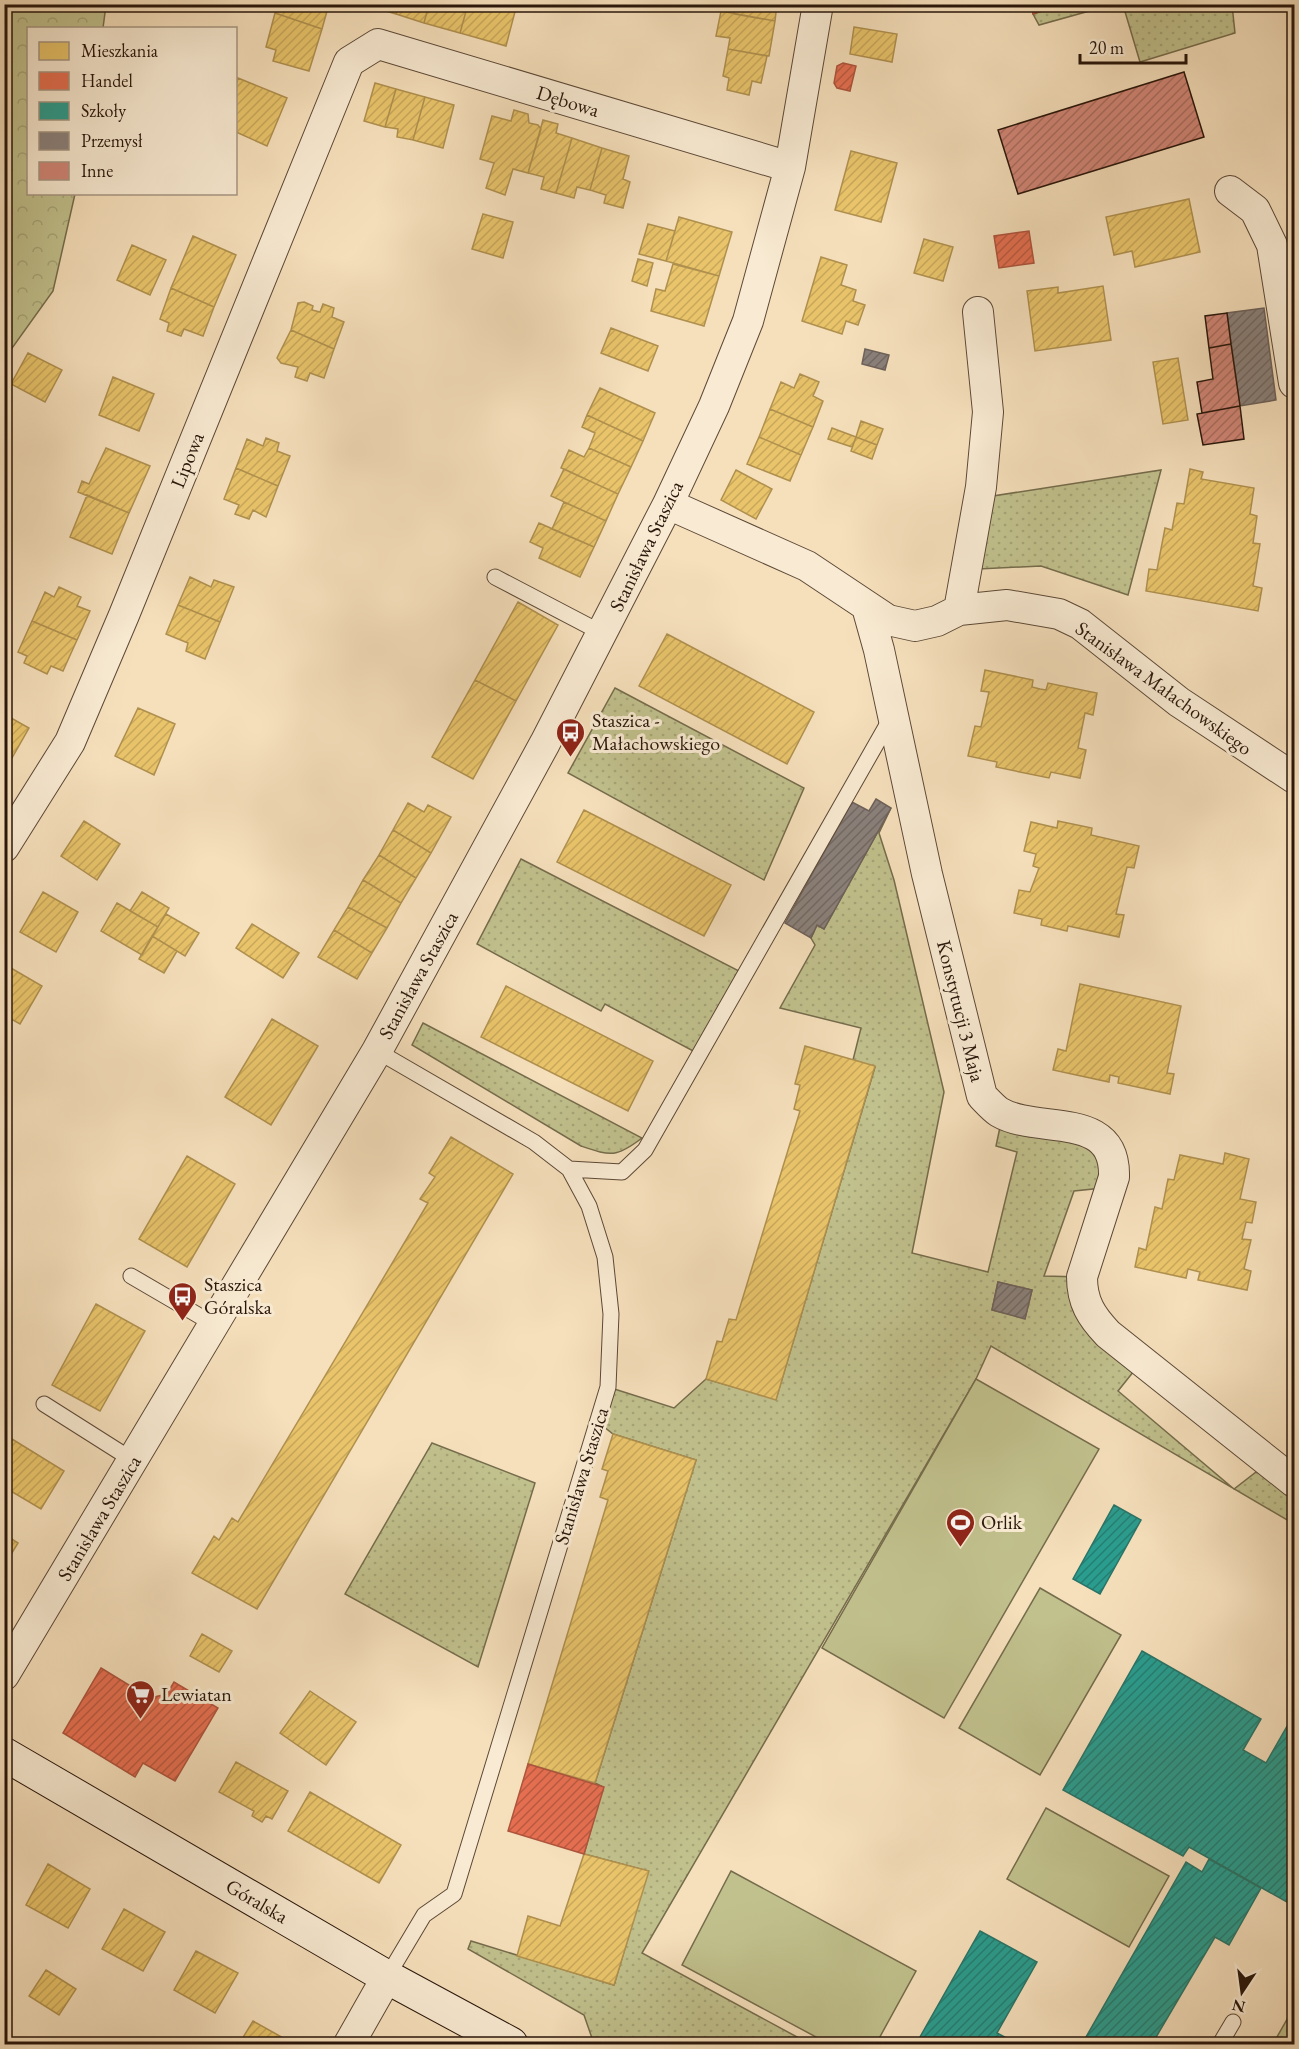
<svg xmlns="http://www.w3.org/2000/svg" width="1299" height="2049" font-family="'EB Garamond',serif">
<defs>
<pattern id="green-dots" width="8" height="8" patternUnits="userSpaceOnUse" patternTransform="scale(1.5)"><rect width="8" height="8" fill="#c1c18d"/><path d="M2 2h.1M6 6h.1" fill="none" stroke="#a6a578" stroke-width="1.8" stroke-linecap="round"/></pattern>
<pattern id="forest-crowns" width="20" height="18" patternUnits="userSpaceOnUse" patternTransform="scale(1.5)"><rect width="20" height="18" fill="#c1c18d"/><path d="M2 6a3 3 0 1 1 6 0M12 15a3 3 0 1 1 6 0" fill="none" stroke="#a6a578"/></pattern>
<pattern id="homes-hatch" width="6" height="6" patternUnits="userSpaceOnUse" patternTransform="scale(1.5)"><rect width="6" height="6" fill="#e9c46a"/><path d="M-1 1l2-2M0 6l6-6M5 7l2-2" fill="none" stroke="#c8a85b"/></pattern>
<pattern id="shops-hatch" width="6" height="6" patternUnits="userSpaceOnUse" patternTransform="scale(1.5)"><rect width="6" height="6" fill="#e76f51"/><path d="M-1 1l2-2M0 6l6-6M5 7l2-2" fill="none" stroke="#bb5a41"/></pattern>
<pattern id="schools-hatch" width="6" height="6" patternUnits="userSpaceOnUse" patternTransform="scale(1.5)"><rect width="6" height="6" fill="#2a9d8f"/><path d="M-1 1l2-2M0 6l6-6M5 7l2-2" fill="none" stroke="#247f73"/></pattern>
<pattern id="industry-hatch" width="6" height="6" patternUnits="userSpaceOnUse" patternTransform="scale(1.5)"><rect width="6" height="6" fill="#8a817c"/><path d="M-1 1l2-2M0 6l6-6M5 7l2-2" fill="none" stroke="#716964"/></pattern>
<pattern id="building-hatch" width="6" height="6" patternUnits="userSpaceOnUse" patternTransform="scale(1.5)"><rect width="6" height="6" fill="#d18677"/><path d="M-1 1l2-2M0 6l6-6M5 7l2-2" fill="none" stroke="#aa6d60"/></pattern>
</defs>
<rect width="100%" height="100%" fill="#f6e0bc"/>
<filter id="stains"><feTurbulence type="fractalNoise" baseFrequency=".00333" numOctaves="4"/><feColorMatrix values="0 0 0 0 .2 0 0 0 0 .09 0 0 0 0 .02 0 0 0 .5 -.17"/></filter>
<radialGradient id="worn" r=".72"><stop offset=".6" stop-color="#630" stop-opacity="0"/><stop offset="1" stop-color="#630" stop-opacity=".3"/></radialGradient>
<!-- green -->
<path fill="url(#green-dots)" stroke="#756c4c" stroke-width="1.5" fill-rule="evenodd" d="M 1061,5 L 1111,5 L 1039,25 L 1033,14 Z
M 1123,5 L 1232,5 L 1235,33 L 1140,62 Z
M 1161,470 L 1128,595 L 1041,566 L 979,569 L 993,496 Z
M 615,688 L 804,788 L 764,880 L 568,773 Z
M 891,808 L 879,833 L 894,880 L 944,1092 L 912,1253 L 988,1272 L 1017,1152 L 996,1146 L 1000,1127 L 1093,1133 L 1112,1187 L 1074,1191 L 1044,1276 L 1082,1277 L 1142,1361 L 1118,1391 L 1234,1489 L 1269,1462 L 1294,1482 L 1294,1524 L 991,1346 L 976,1379 L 642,1953 L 810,2044 L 594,2044 L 584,2015 L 468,1949 L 471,1941 L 614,1985 L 648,1871 L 584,1854 L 603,1787 L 595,1783 L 696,1460 L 613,1434 L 598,1422 L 608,1387 L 674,1408 L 706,1379 L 776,1399 L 875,1067 L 853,1060 L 861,1028 L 780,1008 L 815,945 L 811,938 L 817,925 L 824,929 ZM 998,1282 L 1032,1290 L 1025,1318 L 992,1310 Z
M 521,859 L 739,971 L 695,1052 L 605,1004 L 601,1011 L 477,944 Z
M 423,1023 L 642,1138 C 616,1158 611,1156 581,1146 L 412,1045 Z
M 432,1443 L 535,1483 L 478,1667 L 345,1594 Z
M 1294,2007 L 1294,2044 L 1273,2044 Z"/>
<!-- forest -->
<path fill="url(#forest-crowns)" stroke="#756c4c" stroke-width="1.5" d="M 5,4 L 106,5 L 103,28 L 28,28 L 28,194 L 75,194 L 53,291 L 5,358 Z"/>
<!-- pitch -->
<path fill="#c1c18d" stroke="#756c4c" stroke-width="1.5" d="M 976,1379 L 1099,1449 L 944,1718 L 822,1648 Z
M 1040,1588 L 1121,1635 L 1040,1775 L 959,1728 Z
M 1046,1808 L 1169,1876 L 1129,1947 L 1007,1879 Z
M 731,1871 L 916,1971 L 876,2044 L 829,2044 L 682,1965 Z"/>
<!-- homes -->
<path fill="url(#homes-hatch)" stroke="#af904e" stroke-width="1.5" d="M 277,4 L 329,4 L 322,29 L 275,13 Z
M 363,4 L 399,4 L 396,14 Z
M 399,4 L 429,4 L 424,23 L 396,14 Z
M 429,4 L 468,4 L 460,33 L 424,23 Z
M 468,4 L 517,4 L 506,46 L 460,33 Z
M 736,4 L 777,4 L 775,21 L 734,14 Z
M 721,11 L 775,21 L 769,56 L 728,49 L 730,38 L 716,36 Z
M 275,13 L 322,29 L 309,71 L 273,61 L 276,50 L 266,47 Z
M 854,27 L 897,34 L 892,62 L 850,54 Z
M 728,49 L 767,56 L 761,83 L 752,81 L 749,95 L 727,90 L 729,78 L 723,76 Z
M 238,78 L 287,98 L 267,146 L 236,132 L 236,85 Z
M 375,83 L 396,89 L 385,127 L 364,121 Z
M 396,89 L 425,97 L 413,140 L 397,137 L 398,129 L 385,127 Z
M 425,97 L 454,105 L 443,148 L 413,140 Z
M 514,110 L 528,114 L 529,123 L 538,125 L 541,129 L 528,173 L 513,169 L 505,195 L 486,188 L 494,163 L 480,159 L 492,116 L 511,121 Z
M 543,120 L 558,124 L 556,133 L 572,138 L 556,193 L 541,189 L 544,177 L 528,173 Z
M 572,138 L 602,148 L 590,190 L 577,187 L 574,198 L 556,193 Z
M 602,148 L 629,156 L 623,179 L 630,182 L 623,208 L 604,203 L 606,195 L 590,190 Z
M 851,151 L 897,163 L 881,222 L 835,210 Z
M 1189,199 L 1200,252 L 1135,267 L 1132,251 L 1114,255 L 1106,217 Z
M 483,214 L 513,222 L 503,258 L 472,249 Z
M 679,217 L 732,232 L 719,276 L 666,261 Z
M 648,224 L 675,231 L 666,261 L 639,254 Z
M 193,236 L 236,255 L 214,307 L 171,288 Z
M 924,239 L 953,247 L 943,281 L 914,273 Z
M 132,245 L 166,260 L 150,295 L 117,280 Z
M 821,257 L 847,265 L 841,285 L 856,290 L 853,301 L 865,305 L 858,325 L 846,321 L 842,334 L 802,321 Z
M 638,259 L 653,263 L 647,286 L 632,281 Z
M 673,264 L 719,276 L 704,326 L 651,311 L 656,289 L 665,291 Z
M 1103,286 L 1111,340 L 1035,351 L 1027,291 L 1058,287 L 1058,293 Z
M 171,288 L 214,307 L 203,336 L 184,329 L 181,336 L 167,331 L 169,323 L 160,319 Z
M 304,302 L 313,306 L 312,310 L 320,312 L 323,304 L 334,308 L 332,317 L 344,322 L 334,349 L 291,330 L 298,303 Z
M 611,328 L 658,346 L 648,371 L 601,353 Z
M 291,330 L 334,349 L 324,378 L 310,373 L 307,381 L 295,377 L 298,367 L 281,363 L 277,358 Z
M 28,353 L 62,370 L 45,402 L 11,384 Z
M 1178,358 L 1188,420 L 1163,424 L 1153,362 Z
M 800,374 L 819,382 L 813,396 L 823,401 L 813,427 L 770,409 L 781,382 L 794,388 Z
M 113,377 L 154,394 L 139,431 L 99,415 Z
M 600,388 L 655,413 L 643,441 L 587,415 Z
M 770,409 L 813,427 L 801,455 L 759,437 Z
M 587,415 L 643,441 L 631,467 L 589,448 L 595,433 L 582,427 Z
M 861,421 L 883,429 L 877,445 L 856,437 Z
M 832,428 L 856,437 L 852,447 L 828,439 Z
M 759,437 L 801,455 L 790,481 L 747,464 Z
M 856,437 L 877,445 L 872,459 L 851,451 Z
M 266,438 L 279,443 L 277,451 L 290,456 L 278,486 L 236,468 L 247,439 L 263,446 Z
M 106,448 L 150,466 L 129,513 L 78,492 L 82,481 L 89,484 Z
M 589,448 L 631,467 L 618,494 L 561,468 L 569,450 L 584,457 Z
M 236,468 L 278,486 L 266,517 L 253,510 L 249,519 L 235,514 L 239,505 L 224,499 Z
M 564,469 L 618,494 L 606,521 L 551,496 Z
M 1190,469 L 1203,472 L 1201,479 L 1254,488 L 1250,514 L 1257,516 L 1253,543 L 1260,544 L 1253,586 L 1262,588 L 1258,611 L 1146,591 L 1149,569 L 1157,570 L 1165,528 L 1172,530 L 1177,503 L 1184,504 Z
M 736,470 L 772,489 L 756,519 L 721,500 Z
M 87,495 L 129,513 L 112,554 L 70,537 Z
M 564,502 L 606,521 L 594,547 L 552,529 Z
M 539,523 L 594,547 L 580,577 L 539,558 L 543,548 L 530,542 Z
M 190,577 L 211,587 L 214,580 L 234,587 L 220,622 L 178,605 Z
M 59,587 L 81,597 L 77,606 L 90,611 L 77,640 L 32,621 L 45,592 L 54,597 Z
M 518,602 L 558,625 L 516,701 L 475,680 Z
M 178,605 L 220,622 L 205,659 L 186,651 L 188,643 L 166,634 Z
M 32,621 L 77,640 L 63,671 L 51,666 L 47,674 L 24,663 L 27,656 L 18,652 Z
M 667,634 L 814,712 L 787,764 L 639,686 Z
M 985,670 L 1033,680 L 1032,687 L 1040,689 L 1046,690 L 1048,683 L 1097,693 L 1093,715 L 1085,713 L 1078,748 L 1086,750 L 1080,778 L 1051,772 L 1049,778 L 996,767 L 997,762 L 968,756 L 975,726 L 981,727 L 989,692 L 981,691 Z
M 475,680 L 516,701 L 473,779 L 432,757 Z
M 138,708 L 175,724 L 154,775 L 115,756 Z
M 4,714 L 29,728 L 4,772 Z
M 408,803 L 424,812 L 428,805 L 451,817 L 431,853 L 393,830 Z
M 584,810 L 731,885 L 704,936 L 557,862 Z
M 84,821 L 120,844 L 97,880 L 61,856 Z
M 1058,821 L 1092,828 L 1091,835 L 1139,846 L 1134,868 L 1127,867 L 1116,914 L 1124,915 L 1119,937 L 1068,926 L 1067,931 L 1041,925 L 1042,919 L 1014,913 L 1019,890 L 1030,892 L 1039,868 L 1033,866 L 1036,854 L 1024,851 L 1031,822 L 1057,828 Z
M 393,830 L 431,853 L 416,878 L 379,855 Z
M 379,855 L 416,878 L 401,903 L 363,880 Z
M 363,880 L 401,903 L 387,928 L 348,907 Z
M 43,892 L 78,912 L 56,952 L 20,932 Z
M 142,892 L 169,908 L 158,927 L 130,911 Z
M 117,903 L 158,927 L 142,955 L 101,931 Z
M 348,907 L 387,928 L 372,953 L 334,930 Z
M 166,914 L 199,933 L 185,956 L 152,936 Z
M 252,924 L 299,953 L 283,978 L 236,948 Z
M 334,930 L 372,953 L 357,979 L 318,957 Z
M 152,936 L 177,951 L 164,973 L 139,959 Z
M 4,964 L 42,986 L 20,1024 L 4,1015 Z
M 1080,984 L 1181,1006 L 1167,1073 L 1174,1074 L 1170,1094 L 1118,1083 L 1119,1077 L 1110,1075 L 1109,1082 L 1053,1070 L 1058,1049 L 1066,1051 Z
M 506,986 L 653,1061 L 628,1111 L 481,1037 Z
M 272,1019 L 318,1046 L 271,1125 L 225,1097 Z
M 805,1046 L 875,1066 L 776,1400 L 706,1379 L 717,1341 L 722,1342 L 729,1319 L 736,1320 L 800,1111 L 794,1109 L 800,1085 L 795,1084 Z
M 451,1137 L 513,1174 L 257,1609 L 192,1573 L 214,1536 L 219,1540 L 232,1518 L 238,1522 L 428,1203 L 420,1199 L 435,1177 L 429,1173 Z
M 1225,1153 L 1249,1159 L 1240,1199 L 1256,1202 L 1252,1223 L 1246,1222 L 1242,1239 L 1251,1240 L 1244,1269 L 1251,1271 L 1247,1290 L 1198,1280 L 1200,1272 L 1188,1269 L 1186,1278 L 1135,1267 L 1139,1248 L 1146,1250 L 1155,1207 L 1162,1209 L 1168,1179 L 1174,1180 L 1180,1155 L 1223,1164 Z
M 187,1156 L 235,1184 L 187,1267 L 139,1239 Z
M 96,1304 L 145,1331 L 100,1411 L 52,1385 Z
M 613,1434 L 696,1460 L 595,1783 L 528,1764 L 608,1500 L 600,1497 L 608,1471 L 602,1469 Z
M 12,1439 L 64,1471 L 41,1509 L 4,1487 L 4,1450 Z
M 4,1534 L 18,1543 L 4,1566 Z
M 202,1634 L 232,1651 L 219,1672 L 190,1656 Z
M 310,1691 L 356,1722 L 326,1765 L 280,1733 Z
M 236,1762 L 288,1791 L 272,1819 L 266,1816 L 262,1822 L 252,1816 L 254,1811 L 219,1792 Z
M 310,1792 L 401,1845 L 379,1883 L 288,1831 Z
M 584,1854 L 649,1871 L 614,1985 L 517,1956 L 528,1916 L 560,1926 Z
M 48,1864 L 90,1889 L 68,1928 L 26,1905 Z
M 124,1909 L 165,1932 L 143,1971 L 102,1949 Z
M 196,1951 L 238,1973 L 215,2013 L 174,1990 Z
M 46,1970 L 76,1989 L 59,2015 L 29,1996 Z
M 253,2021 L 294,2044 L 239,2044 Z"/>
<!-- shops -->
<path fill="url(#shops-hatch)" stroke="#ae543c" stroke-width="1.5" d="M 1030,4 L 1061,4 L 1033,14 Z
M 843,63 L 856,66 L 850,91 L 837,88 L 834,83 L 837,66 Z
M 1029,231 L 1034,263 L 999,268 L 994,236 Z
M 101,1668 L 150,1698 L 167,1694 L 174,1682 L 218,1708 L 175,1781 L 143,1763 L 135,1777 L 63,1733 Z
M 528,1764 L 604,1787 L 584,1854 L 508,1831 Z"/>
<!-- schools -->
<path fill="url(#schools-hatch)" stroke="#2a7467" stroke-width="1.5" d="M 1114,1505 L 1141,1520 L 1100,1594 L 1073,1579 Z
M 1142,1651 L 1261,1719 L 1243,1750 L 1266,1763 L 1294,1714 L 1294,1906 L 1189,1847 L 1183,1856 L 1063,1790 Z
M 1209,1859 L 1261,1888 L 1229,1945 L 1215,1937 L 1152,2044 L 1082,2044 L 1186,1862 L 1202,1872 Z
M 980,1931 L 1037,1962 L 997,2033 L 1018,2044 L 916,2044 Z"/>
<!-- industry -->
<path fill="url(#industry-hatch)" stroke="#6d615a" stroke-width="1.5" d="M 1264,308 L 1276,400 L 1240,406 L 1227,313 Z
M 865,349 L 889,355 L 885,370 L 862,364 Z
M 876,799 L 891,808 L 824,929 L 817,925 L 811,938 L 785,923 L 852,802 L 869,811 Z
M 998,1282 L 1032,1290 L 1025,1319 L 992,1310 Z"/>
<!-- building -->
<path fill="url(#building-hatch)" stroke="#29160b" stroke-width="1.5" d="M 1184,72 L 1204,137 L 1018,194 L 998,130 Z
M 1227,313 L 1231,344 L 1209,348 L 1205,316 Z
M 1231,344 L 1240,406 L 1202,413 L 1197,382 L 1213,379 L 1209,348 Z
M 1240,406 L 1244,439 L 1203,445 L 1197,414 Z"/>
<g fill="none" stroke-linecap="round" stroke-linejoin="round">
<defs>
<path id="lane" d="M 495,577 L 602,633
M 377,1051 L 534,1142 L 569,1169 L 589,1206 L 605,1257 L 611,1314 L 608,1387 L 454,1894 L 424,1915 L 387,1977
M 569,1169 L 622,1172 L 645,1150 L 891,718
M 131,1276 L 215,1325
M 44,1404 L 134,1461
M 1220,2044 L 1233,2022"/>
<path id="street" d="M 1230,191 L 1255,210 L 1272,245 L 1294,383
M 668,504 L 807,566 L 888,620 L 915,626 L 937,621 L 959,610 L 1007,605 L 1059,614 L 1080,624 L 1179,702 L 1294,778
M 867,607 L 879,650 L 927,874 L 982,1096 C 987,1101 993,1108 999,1112 C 1038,1135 1116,1109 1114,1177 L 1082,1277 C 1082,1302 1091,1316 1108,1334 L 1294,1482
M 959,610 L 981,487 L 988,412 L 978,312
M 4,847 L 70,742 L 124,615 L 349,62 L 378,44 L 790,167
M 4,1675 L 377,1051 L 545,743 L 668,504 L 714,406 L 748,321 L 790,167 L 818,4
M 349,2044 L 387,1977"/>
<path id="secondary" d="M 4,1754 L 387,1977 L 511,2044"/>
</defs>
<!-- lane casing -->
<use href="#lane" stroke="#5c4837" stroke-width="17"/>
<!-- street casing -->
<use href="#street" stroke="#5c4837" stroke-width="32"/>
<!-- secondary casing -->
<use href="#secondary" stroke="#29160b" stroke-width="35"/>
<!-- lane -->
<use href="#lane" stroke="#f9ebd3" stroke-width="15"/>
<!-- street -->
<use href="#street" stroke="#f9ebd3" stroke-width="30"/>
<!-- secondary -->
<use href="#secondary" stroke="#f9ebd3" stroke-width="33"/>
</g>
<!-- icons -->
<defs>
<symbol id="bus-pin" viewBox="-11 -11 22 30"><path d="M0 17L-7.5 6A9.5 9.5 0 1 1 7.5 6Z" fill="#8f2418" stroke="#f9ebd3"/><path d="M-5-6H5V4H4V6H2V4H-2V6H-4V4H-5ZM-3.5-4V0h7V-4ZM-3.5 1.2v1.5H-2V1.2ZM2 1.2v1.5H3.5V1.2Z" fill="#fff"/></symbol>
<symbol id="stadium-pin" viewBox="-11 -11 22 30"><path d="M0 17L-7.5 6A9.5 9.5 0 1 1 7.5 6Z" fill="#8f2418" stroke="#f9ebd3"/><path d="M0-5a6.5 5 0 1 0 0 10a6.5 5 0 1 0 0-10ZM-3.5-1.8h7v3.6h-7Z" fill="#fff"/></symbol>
<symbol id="supermarket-pin" viewBox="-11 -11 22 30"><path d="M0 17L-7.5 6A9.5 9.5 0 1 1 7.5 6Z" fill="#8f2418" stroke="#f9ebd3"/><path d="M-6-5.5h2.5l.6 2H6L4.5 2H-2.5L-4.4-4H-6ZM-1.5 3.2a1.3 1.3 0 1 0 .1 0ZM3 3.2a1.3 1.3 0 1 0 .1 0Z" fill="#fff"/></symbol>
</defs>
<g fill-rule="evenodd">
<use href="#bus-pin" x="554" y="716" width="33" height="45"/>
<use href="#bus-pin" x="166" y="1280" width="33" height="45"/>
<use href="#stadium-pin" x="944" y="1506" width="33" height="45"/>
<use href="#supermarket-pin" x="124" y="1678" width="33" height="45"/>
</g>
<g text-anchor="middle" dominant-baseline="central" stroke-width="6" stroke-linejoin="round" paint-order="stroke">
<!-- street labels -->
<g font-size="20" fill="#29160b" stroke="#f9ebd3">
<text transform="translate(568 101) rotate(17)">Dębowa</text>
<text transform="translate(187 460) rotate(-68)">Lipowa</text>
<text transform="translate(646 546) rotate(-64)">Stanisława Staszica</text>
<text transform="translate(1164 688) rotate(36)">Stanisława Małachowskiego</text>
<text transform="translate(418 975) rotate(-61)">Stanisława Staszica</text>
<text transform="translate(961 1011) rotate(76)">Konstytucji 3 Maja</text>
<text transform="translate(581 1476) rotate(-73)">Stanisława Staszica</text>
<text transform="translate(99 1518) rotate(-59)">Stanisława Staszica</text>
<text transform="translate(257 1901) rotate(30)">Góralska</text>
</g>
<!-- poi labels -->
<g font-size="20" fill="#29160b" stroke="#f9ebd3" text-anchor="start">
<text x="592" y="720">Staszica -<tspan x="592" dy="23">Małachowskiego</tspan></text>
<text x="204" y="1284">Staszica<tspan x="204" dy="23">Góralska</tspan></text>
<text x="981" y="1522">Orlik</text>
<text x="161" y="1694">Lewiatan</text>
</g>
</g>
<!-- margin -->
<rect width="1299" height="2049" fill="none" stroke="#f6e0bc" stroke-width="24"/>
<rect x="6" y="6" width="1287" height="2037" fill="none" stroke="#29160b" stroke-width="3"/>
<rect x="12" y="12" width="1275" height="2025" fill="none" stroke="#29160b" stroke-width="1.5"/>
<!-- legend -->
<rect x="27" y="27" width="210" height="168" fill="#f9ebd3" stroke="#a69683" stroke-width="1.5"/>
<rect x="39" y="42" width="30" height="18" fill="#e9c46a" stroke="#a69683" stroke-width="1.5"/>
<text x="81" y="57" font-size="18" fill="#29160b">Mieszkania</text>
<rect x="39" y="72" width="30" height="18" fill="#e76f51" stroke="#a69683" stroke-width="1.5"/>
<text x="81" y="87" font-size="18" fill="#29160b">Handel</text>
<rect x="39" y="102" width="30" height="18" fill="#2a9d8f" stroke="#a69683" stroke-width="1.5"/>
<text x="81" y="117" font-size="18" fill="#29160b">Szkoły</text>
<rect x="39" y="132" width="30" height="18" fill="#8a817c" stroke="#a69683" stroke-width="1.5"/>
<text x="81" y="147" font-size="18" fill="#29160b">Przemysł</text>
<rect x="39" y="162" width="30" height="18" fill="#d18677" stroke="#a69683" stroke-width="1.5"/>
<text x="81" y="177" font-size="18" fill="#29160b">Inne</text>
<!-- north arrow -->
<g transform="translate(1242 1992) rotate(193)" stroke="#f9ebd3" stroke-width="4.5" paint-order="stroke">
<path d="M0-4.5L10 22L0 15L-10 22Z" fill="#29160b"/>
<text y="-9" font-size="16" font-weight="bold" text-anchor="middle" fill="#29160b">N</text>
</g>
<!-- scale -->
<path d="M1080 54v9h106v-9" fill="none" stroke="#29160b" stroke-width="3"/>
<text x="1089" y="54" font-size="18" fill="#29160b" stroke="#f9ebd3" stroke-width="4.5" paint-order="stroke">20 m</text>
<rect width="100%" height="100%" filter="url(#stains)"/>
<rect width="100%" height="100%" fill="url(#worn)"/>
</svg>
